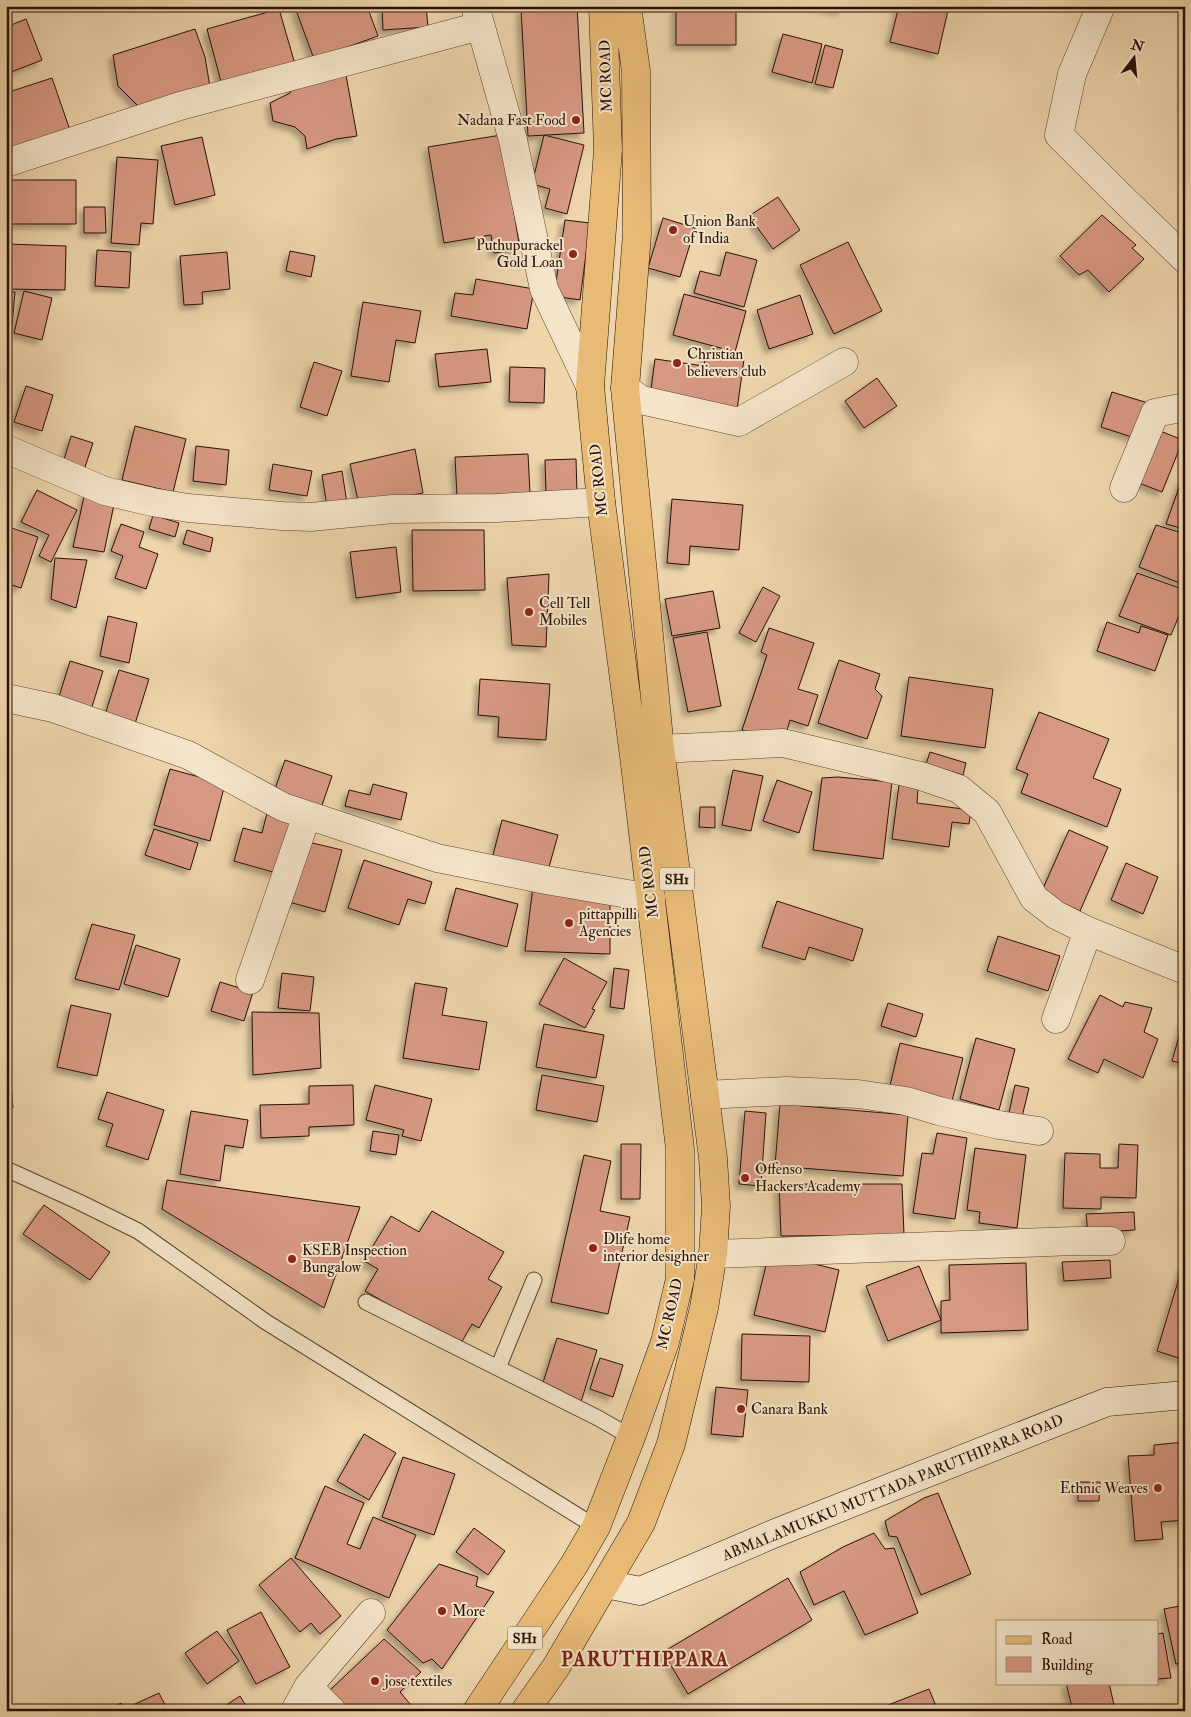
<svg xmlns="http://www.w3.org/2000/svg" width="1191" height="1717" font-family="'IM FELL Double Pica',serif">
<defs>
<filter id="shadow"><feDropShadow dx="-4.5" dy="4.5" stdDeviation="2.5" flood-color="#0004"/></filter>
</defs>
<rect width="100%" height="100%" fill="#eed5ac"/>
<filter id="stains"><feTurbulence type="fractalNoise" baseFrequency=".004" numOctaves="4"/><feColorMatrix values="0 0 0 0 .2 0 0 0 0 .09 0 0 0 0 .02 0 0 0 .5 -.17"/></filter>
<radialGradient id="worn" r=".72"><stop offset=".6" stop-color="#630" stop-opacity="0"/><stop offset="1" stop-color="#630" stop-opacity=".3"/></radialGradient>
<!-- building -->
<path fill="#d79882" stroke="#281007" filter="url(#shadow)" d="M 306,6 L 367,6 L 378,36 L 314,59 L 296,10 Z
M 382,6 L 426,6 L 428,27 L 383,30 Z
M 577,6 L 584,133 L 528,136 L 521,9 Z
M 676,6 L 736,6 L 736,45 L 676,45 Z
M 813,6 L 843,6 L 842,11 Z
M 899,6 L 949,6 L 938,54 L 890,42 Z
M 279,9 L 295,64 L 223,89 L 207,29 Z
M 26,19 L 42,60 L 6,74 L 6,27 Z
M 195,29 L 205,57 L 210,87 L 139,107 L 118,86 L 113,55 Z
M 783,34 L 822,44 L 812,83 L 772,72 Z
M 825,45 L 843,50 L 833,88 L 815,84 Z
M 346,75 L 357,136 L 336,139 L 307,149 L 305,136 L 295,127 L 273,121 L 270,103 L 290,93 L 296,82 Z
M 52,78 L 72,136 L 6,157 L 6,93 Z
M 501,135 L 520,249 L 494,253 L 491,235 L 444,243 L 428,147 Z
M 544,135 L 584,145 L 567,214 L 545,208 L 550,189 L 532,184 Z
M 202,137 L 215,195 L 175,205 L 161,146 Z
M 117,157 L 158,160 L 153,224 L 141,223 L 139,245 L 111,243 Z
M 6,180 L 76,180 L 76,224 L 6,224 Z
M 778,197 L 800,230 L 773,249 L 749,216 Z
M 84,207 L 105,207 L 106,233 L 84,233 Z
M 1102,215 L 1136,245 L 1132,248 L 1144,259 L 1109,292 L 1088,270 L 1079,275 L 1060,256 Z
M 663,218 L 695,228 L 680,277 L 648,268 Z
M 565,220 L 590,223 L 580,300 L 554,296 Z
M 848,242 L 882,311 L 834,334 L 800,265 Z
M 6,244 L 66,246 L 65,290 L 6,289 Z
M 97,250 L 131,252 L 129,288 L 95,286 Z
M 290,251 L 315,256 L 311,277 L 286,271 Z
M 227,252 L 230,289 L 202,292 L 203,304 L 184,305 L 180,256 Z
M 726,252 L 757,260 L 744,307 L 694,293 L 700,271 L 720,276 Z
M 476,279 L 534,289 L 527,329 L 451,316 L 455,293 L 473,295 Z
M 24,291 L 52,298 L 42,340 L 14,333 Z
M 6,292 L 15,292 L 11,338 L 6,338 Z
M 684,294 L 746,311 L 735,352 L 673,335 Z
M 800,295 L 813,334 L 769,349 L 757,310 Z
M 363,302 L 421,311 L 415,343 L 396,340 L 389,382 L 351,376 Z
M 487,349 L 491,382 L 439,387 L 435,354 Z
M 706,353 L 744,359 L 737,410 L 650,397 L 655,359 L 704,366 Z
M 314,362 L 342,371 L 327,416 L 300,407 Z
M 510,367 L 545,368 L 544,403 L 509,402 Z
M 877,378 L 897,406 L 864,428 L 845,401 Z
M 26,386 L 53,395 L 42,431 L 14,422 Z
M 1112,392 L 1148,403 L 1138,439 L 1101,427 Z
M 135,426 L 186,439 L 173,492 L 122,480 Z
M 1155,429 L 1183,440 L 1162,492 L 1134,481 Z
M 71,436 L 93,443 L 84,470 L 63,463 Z
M 196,446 L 229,450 L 226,485 L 193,481 Z
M 415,449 L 423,493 L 359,505 L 350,464 Z
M 528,454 L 530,493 L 457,496 L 455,457 Z
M 576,459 L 577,494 L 546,494 L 545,460 Z
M 273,464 L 312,471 L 307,496 L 269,490 Z
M 342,471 L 347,503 L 327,506 L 322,475 Z
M 1182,479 L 1185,480 L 1185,529 L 1166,524 Z
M 37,490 L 77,510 L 51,562 L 39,556 L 49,535 L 21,522 Z
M 85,492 L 115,500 L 104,552 L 73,547 Z
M 672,499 L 743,505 L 739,550 L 690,546 L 689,565 L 667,563 Z
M 153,515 L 179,523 L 175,537 L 149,529 Z
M 121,524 L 144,532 L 139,547 L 158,554 L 146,589 L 115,578 L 123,556 L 111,551 Z
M 1156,525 L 1185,534 L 1185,585 L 1139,567 Z
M 6,526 L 38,537 L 21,588 L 6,583 Z
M 187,530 L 213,538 L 210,552 L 183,544 Z
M 412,530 L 484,530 L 485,590 L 413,591 Z
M 396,547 L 401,592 L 356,598 L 350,552 Z
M 55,558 L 87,560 L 76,608 L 51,599 Z
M 1137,573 L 1185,590 L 1185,601 L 1171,635 L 1119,616 Z
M 549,574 L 546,647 L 512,645 L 507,578 Z
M 763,587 L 780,596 L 756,642 L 739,633 Z
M 713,591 L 720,628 L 672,636 L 665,599 Z
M 108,616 L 137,623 L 129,663 L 100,656 Z
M 1107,622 L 1139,633 L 1141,626 L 1168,635 L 1155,671 L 1097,651 Z
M 769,628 L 814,643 L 798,689 L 818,695 L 808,726 L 790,720 L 783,743 L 742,730 L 767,655 L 761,652 Z
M 707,632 L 721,706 L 688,712 L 673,638 Z
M 839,660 L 880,674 L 875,689 L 882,696 L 867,739 L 818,723 Z
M 70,661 L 103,671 L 91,710 L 58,700 Z
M 119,670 L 149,679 L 134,727 L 104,718 Z
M 909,677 L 993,689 L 985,748 L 901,736 Z
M 480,679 L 550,684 L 546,740 L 498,737 L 499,717 L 478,715 Z
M 1039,712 L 1109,739 L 1093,778 L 1121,789 L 1107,827 L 1021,793 L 1028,774 L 1016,769 Z
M 930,752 L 966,763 L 963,775 L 926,764 Z
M 285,760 L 332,776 L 320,811 L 273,795 Z
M 170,769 L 225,784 L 210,841 L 154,825 Z
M 733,770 L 763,776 L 751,831 L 722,825 Z
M 838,777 L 892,782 L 883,859 L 813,850 L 822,778 Z
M 777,780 L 812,792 L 799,833 L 763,821 Z
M 373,784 L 407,793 L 401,820 L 345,806 L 349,790 L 370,795 Z
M 899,785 L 918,788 L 917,803 L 971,810 L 969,824 L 952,822 L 949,847 L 892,839 Z
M 700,807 L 715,807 L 715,828 L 699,827 Z
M 267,813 L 294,820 L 280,874 L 234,861 L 243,828 L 262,833 Z
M 502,820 L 558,835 L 547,874 L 492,859 Z
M 154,829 L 198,843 L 190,870 L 145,855 Z
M 1069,830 L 1108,847 L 1080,911 L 1041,893 Z
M 308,842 L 342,850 L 325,912 L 289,902 Z
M 364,860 L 432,882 L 425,904 L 408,899 L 399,925 L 348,908 Z
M 1126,863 L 1158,877 L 1143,914 L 1111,900 Z
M 533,887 L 610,895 L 610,954 L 525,951 Z
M 456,888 L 518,904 L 507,947 L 445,930 Z
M 777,901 L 863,929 L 853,961 L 809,947 L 805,960 L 762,947 Z
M 92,924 L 135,935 L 119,990 L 75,979 Z
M 998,936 L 1060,956 L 1048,991 L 987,971 Z
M 136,945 L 180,959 L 168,997 L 124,984 Z
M 564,958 L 607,982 L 592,1009 L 595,1010 L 585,1028 L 539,1004 Z
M 614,968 L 629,970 L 624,1009 L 610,1007 Z
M 282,973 L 314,977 L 310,1011 L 278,1008 Z
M 220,982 L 253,992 L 244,1021 L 211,1011 Z
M 415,983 L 447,988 L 442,1015 L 487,1022 L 479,1070 L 403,1058 Z
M 1100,995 L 1123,1007 L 1125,1002 L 1152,1008 L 1144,1032 L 1158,1039 L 1143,1078 L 1104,1059 L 1098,1073 L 1068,1059 Z
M 888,1003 L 923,1014 L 916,1037 L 881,1026 Z
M 71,1005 L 111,1014 L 97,1076 L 57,1067 Z
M 252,1012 L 319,1013 L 321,1068 L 253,1075 Z
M 1185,1015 L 1185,1064 L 1172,1061 Z
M 544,1024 L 604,1035 L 596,1078 L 536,1067 Z
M 976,1038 L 1015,1049 L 999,1110 L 960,1099 Z
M 900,1043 L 963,1058 L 951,1105 L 889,1090 Z
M 10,1070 L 13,1108 L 6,1109 L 6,1071 Z
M 542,1075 L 604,1086 L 597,1122 L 536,1110 Z
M 353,1085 L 354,1125 L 309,1127 L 309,1136 L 261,1138 L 260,1105 L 309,1104 L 309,1086 Z
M 375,1085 L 432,1099 L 421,1141 L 402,1136 L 404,1130 L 366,1120 Z
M 1015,1085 L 1029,1088 L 1020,1125 L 1007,1122 Z
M 107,1092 L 164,1110 L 148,1160 L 106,1146 L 113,1124 L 98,1119 Z
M 780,1104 L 908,1115 L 903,1176 L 775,1166 Z
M 191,1111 L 248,1120 L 243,1148 L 225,1145 L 220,1181 L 180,1174 Z
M 745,1111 L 766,1113 L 761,1186 L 739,1184 Z
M 373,1131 L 399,1135 L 396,1155 L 370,1151 Z
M 937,1133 L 967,1138 L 955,1219 L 913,1213 L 922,1153 L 933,1154 Z
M 621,1144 L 641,1144 L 640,1199 L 621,1199 Z
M 1119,1144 L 1138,1145 L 1136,1198 L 1101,1197 L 1101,1209 L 1063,1208 L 1065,1153 L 1100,1154 L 1100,1168 L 1118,1168 Z
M 975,1148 L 1026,1155 L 1017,1228 L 979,1223 L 980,1212 L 967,1210 Z
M 584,1155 L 611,1161 L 600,1211 L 630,1217 L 608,1314 L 551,1302 Z
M 167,1180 L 360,1207 L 324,1308 L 162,1209 Z
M 779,1184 L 902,1184 L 904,1235 L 781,1236 Z
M 44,1205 L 110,1252 L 90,1280 L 23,1234 Z
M 432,1211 L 504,1252 L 488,1279 L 502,1287 L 479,1328 L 472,1324 L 460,1345 L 365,1291 L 378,1269 L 364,1261 L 391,1216 L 419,1232 Z
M 1134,1212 L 1135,1230 L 1088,1233 L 1086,1214 Z
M 769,1253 L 839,1270 L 825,1332 L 754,1315 Z
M 1110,1260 L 1111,1278 L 1064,1281 L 1062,1262 Z
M 1026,1263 L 1028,1330 L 941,1333 L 941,1301 L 950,1300 L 949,1265 Z
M 1183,1265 L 1185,1266 L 1185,1360 L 1157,1351 Z
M 919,1266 L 941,1320 L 888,1341 L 866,1286 Z
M 742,1334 L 810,1336 L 809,1382 L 741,1380 Z
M 557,1338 L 597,1350 L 581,1402 L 541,1389 Z
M 600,1358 L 623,1365 L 613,1397 L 590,1389 Z
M 716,1387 L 748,1390 L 743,1437 L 711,1434 Z
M 364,1434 L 396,1453 L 369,1500 L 337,1481 Z
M 1185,1442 L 1185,1520 L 1161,1522 L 1163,1539 L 1135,1541 L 1128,1456 L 1154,1455 L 1154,1445 Z
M 403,1457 L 455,1474 L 434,1535 L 382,1517 Z
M 1078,1482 L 1100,1482 L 1099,1501 L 1078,1501 Z
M 325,1486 L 364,1503 L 347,1544 L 360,1549 L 373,1517 L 416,1535 L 389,1598 L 295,1558 Z
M 938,1493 L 971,1574 L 921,1595 L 897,1537 L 889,1536 L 885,1521 L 924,1498 Z
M 474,1528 L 505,1551 L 488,1575 L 456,1552 Z
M 874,1533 L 885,1549 L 894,1548 L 918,1613 L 865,1635 L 844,1591 L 814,1605 L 800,1572 L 843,1547 Z
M 291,1558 L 341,1616 L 320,1634 L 311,1623 L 300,1632 L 259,1585 Z
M 439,1564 L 478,1577 L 476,1586 L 494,1592 L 442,1669 L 432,1659 L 423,1663 L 387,1630 Z
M 788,1578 L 812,1620 L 688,1694 L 663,1652 Z
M 1185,1605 L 1185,1662 L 1176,1664 L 1164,1609 Z
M 261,1612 L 290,1667 L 256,1684 L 227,1630 Z
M 217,1631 L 239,1661 L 207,1684 L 185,1653 Z
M 1163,1633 L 1171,1678 L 1157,1679 L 1157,1634 Z
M 384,1639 L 421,1672 L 400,1692 L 415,1710 L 346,1711 L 329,1691 Z
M 1066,1683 L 1109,1683 L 1115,1709 L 1107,1711 L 1073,1711 Z
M 929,1689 L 938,1711 L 873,1711 Z
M 159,1693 L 168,1711 L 139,1711 L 135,1704 Z
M 240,1696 L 249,1711 L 228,1711 L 225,1706 Z
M 121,1703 L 125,1711 L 107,1711 Z"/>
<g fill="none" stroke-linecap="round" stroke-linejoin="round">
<defs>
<path id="lane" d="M 6,1169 L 79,1202 L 138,1231 L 266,1322 L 596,1527
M 366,1302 L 598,1418 L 631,1437
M 498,1368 L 534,1280"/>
<path id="street" d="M 475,6 L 513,140 L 544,289 L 590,386
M 1101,6 L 1072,74 L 1059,135 L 1120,196 L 1185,259
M 6,163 L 180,106 L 480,26
M 625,388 L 641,400 L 739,422 L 844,362
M 6,449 L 105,491 L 152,502 L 188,508 L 282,516 L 311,517 L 393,509 L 497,508 L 601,502
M 1124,488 L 1155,413 L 1185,407
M 6,698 L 53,708 L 188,755 L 283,807 L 437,858 L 546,880 L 651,898
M 660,749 L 783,743 L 921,776 L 959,789 L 987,812 L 1034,898 L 1056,915 L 1088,931 L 1185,970
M 250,980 L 307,815
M 1056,1019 L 1088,931
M 705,1095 L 786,1091 L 858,1094 L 906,1101 L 939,1111 L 999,1125 L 1039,1131
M 713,1254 L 1075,1241 L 1111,1241
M 308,1687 L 332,1711
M 295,1711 L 308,1687 L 371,1613"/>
<path id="secondary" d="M 606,1584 L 640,1591 L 778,1532 L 1107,1402 L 1185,1395"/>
<path id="primary" d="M 477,1711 L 574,1565 L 596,1527 L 631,1437 L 665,1342 L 680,1279 L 680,1149 L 634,756 L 601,502 L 590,386 L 608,150 L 603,6
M 525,1711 L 556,1667 L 641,1523 L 671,1444 L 704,1308 L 713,1254 L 716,1206 L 713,1158 L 660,749 L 625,388 L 637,234 L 636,71 L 627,6"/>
</defs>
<!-- lane casing -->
<use href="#lane" stroke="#5a4130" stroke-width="17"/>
<!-- street casing -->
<use href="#street" stroke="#5a4130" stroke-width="29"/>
<!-- secondary casing -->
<use href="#secondary" stroke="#281007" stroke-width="29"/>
<!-- primary casing -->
<use href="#primary" stroke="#281007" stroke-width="29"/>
<!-- lane -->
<use href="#lane" stroke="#f4e4c9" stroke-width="15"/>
<!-- street -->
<use href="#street" stroke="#f4e4c9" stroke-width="28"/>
<!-- secondary -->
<use href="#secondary" stroke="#f4e4c9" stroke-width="28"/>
<!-- primary -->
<use href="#primary" stroke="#e7ba76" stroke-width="28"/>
</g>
<!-- markers -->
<g fill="#8f2418" stroke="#f4e4c9" stroke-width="2">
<circle cx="576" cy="120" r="5"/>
<circle cx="673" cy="230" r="5"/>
<circle cx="573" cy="254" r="5"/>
<circle cx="677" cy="363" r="5"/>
<circle cx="529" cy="612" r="5"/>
<circle cx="569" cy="923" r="5"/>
<circle cx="745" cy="1178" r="5"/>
<circle cx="593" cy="1248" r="5"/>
<circle cx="292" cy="1259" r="5"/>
<circle cx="741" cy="1409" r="5"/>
<circle cx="1158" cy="1488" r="5"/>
<circle cx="442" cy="1611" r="5"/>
<circle cx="375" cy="1681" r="5"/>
</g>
<g text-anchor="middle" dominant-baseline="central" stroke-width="4" stroke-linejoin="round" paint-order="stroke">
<!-- shield labels -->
<g fill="#f4e4c9" stroke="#655041" stroke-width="1">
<rect x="659.5" y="867.5" width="35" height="23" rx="4"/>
<rect x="507.5" y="1626.5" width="35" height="23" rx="4"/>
</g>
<g font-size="14" font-weight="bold" fill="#281007">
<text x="677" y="879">SH1</text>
<text x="525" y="1638">SH1</text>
</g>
<!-- street labels -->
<g font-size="15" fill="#281007" stroke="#f4e4c9">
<text transform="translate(606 76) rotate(-92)">MC ROAD</text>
<text transform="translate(599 480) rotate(-96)">MC ROAD</text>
<text transform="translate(649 882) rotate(-97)">MC ROAD</text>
<text transform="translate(670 1314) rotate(-77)">MC ROAD</text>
<text transform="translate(893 1488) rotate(-22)">ABMALAMUKKU MUTTADA PARUTHIPARA ROAD</text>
</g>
<!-- poi labels -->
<g font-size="15" fill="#281007" stroke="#f4e4c9" text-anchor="start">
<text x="566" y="120" text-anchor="end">Nadana Fast Food</text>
<text x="683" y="221">Union Bank<tspan x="683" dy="17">of India</tspan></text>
<text x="563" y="245" text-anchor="end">Puthupurackel<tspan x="563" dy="17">Gold Loan</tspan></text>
<text x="687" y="354">Christian<tspan x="687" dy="17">believers club</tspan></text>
<text x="539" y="603">Cell Tell<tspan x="539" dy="17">Mobiles</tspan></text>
<text x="579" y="914">pittappilli<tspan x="579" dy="17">Agencies</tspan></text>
<text x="755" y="1169">Offenso<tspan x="755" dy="17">Hackers Academy</tspan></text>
<text x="603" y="1239">Dlife home<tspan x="603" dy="17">interior desighner</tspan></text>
<text x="302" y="1250">KSEB Inspection<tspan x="302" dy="17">Bungalow</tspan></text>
<text x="751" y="1409">Canara Bank</text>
<text x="1148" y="1488" text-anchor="end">Ethnic Weaves</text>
<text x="452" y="1611">More</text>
<text x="385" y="1681">jose textiles</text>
</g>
<!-- district labels -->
<g font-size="20" font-weight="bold" letter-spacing="1" fill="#7a1f14" stroke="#f4e4c9">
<text x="645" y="1659">PARUTHIPPARA</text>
</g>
</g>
<!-- margin -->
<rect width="1191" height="1717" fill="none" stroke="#eed5ac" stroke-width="25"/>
<rect x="8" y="8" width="1176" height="1702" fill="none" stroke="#281007" stroke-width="2.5"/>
<rect x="12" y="12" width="1166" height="1692" fill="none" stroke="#281007"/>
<!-- legend -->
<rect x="996" y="1620" width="162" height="65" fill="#f4e4c9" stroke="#a28f7b"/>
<rect x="1006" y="1636" width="25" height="8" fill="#e7ba76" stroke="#a28f7b"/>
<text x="1041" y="1644" font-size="15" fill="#281007">Road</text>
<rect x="1006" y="1657" width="25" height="15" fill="#d79882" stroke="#a28f7b"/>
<text x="1041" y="1670" font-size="15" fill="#281007">Building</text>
<!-- north arrow -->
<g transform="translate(1134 58) rotate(16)" stroke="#f4e4c9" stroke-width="4" paint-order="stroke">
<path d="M0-4L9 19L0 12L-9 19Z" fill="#281007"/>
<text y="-8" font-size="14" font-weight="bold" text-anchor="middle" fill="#281007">N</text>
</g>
<rect width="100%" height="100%" filter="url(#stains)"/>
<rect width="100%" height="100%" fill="url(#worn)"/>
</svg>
